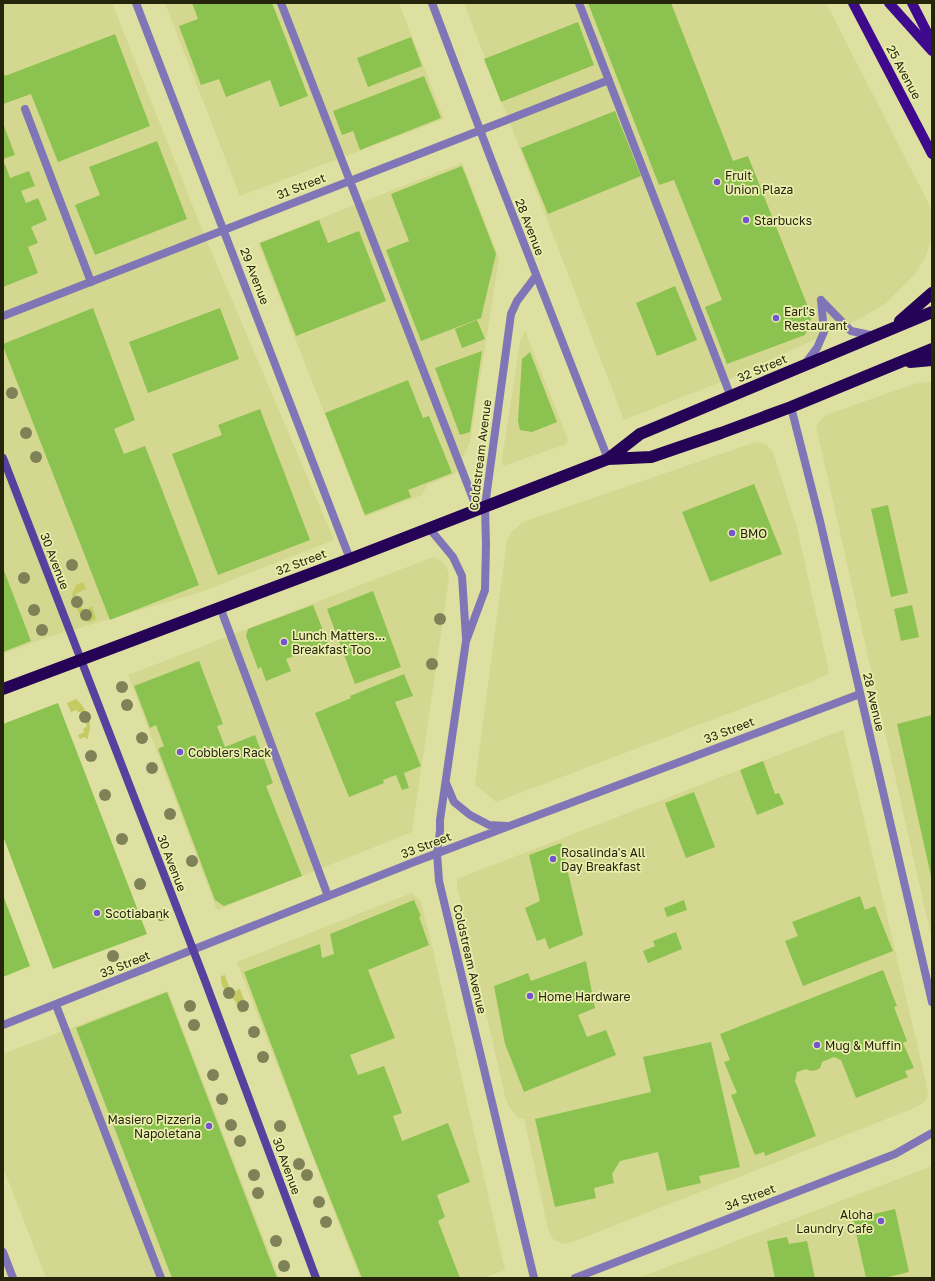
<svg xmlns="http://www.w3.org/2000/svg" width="935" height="1281" font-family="'Golos Text',sans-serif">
<rect width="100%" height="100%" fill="#dde0a0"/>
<!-- built -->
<path fill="#d3d78f" d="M 3,3 L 112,3 L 201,227 L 334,540 L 201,592 L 45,638 L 3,654 Z
M 165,3 L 399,3 L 444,119 L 240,196 Z
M 464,3 L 826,3 L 931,208 L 932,236 L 926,256 L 915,274 L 886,303 L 861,318 L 731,378 L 624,420 Z
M 462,163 L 499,258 L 470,442 L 455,474 L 427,485 L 422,495 L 365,517 L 258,243 Z
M 525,331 L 568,440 L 566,444 L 503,466 L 502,460 L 520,342 Z
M 932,381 L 932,940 L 816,426 L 826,415 L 914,384 Z
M 756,442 L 765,444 L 773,452 L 797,528 L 828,667 L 828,674 L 811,682 L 496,802 L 475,784 L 507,540 L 513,531 L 523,522 Z
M 433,557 L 440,560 L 444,563 L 448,571 L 449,578 L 412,832 L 217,910 L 128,675 Z
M 843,730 L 926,1082 L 928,1095 L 925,1102 L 912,1109 L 575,1241 L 564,1244 L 554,1240 L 549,1233 L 524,1118 L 518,1119 L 516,1115 L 509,1107 L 505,1096 L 457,886 L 457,879 Z
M 412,893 L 420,900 L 431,941 L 505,1270 L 484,1278 L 360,1278 L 237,962 Z
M 168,991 L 279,1278 L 46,1278 L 3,1167 L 3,1054 Z
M 932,1166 L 932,1278 L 639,1278 Z"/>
<!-- green -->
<path fill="#c6ca63" d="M 83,582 L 86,589 L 77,593 L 76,594 L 81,608 L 86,610 L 92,606 L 96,619 L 90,622 C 79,620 75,604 72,594 L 76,585 Z
M 76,699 C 84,705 91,719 90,729 C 89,733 88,735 88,739 L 86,739 L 85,737 L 80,739 L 78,735 L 84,732 L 83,729 L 87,726 L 81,712 L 78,712 L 77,710 L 71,712 L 67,703 Z
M 225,975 L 231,993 L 240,989 L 248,1010 L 240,1013 C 239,1009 237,1004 235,1001 C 228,992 220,989 221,976 Z"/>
<!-- building -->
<path fill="#8cc350" d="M 192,3 L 272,3 L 308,96 L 280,107 L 270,80 L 226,97 L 219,79 L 201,85 L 179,26 L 198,19 Z
M 588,3 L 671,3 L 733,161 L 748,156 L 812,317 L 805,335 L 727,364 L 705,307 L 722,300 L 674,180 L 659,185 Z
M 578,22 L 594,65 L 501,102 L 484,59 Z
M 115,34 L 150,126 L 58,162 L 31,94 L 3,104 L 3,70 L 5,76 Z
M 411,37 L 422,66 L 368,87 L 357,58 Z
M 424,76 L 441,118 L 360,150 L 353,131 L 342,135 L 333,111 Z
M 615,111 L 641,176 L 548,214 L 521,148 Z
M 3,123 L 15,155 L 3,159 Z
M 157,141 L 187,219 L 95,255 L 75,205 L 100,195 L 89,167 Z
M 5,164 L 10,178 L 29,171 L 35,186 L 21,191 L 26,203 L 38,198 L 47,220 L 31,227 L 38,243 L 28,247 L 38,273 L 3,287 L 3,165 Z
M 462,166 L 496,254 L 481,318 L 421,341 L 386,250 L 409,241 L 391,194 Z
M 319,220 L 328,243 L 359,231 L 386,301 L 296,336 L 260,243 Z
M 675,286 L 697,340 L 657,356 L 636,303 Z
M 93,308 L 135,420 L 114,429 L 124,454 L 145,446 L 199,585 L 110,620 L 3,346 L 3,344 Z
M 220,308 L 239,359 L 148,393 L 129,342 Z
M 477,320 L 485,339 L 462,348 L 455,329 Z
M 482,351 L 470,432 L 460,435 L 435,368 Z
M 530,352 L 557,422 L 532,432 L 520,430 L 518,421 L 522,359 Z
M 408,380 L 423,418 L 429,416 L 452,473 L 408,490 L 411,497 L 365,515 L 325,413 Z
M 260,409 L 310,540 L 218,575 L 172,454 L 222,435 L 218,425 Z
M 754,484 L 782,554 L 710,582 L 682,512 Z
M 888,505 L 908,593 L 891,597 L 871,509 Z
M 3,568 L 31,641 L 3,652 Z
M 373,591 L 401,667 L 355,684 L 327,609 Z
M 313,605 L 328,643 L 286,659 L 291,671 L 266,681 L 261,667 L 258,669 L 246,636 L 248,629 Z
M 912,605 L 919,637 L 901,641 L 894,609 Z
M 199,661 L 223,724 L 217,726 L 225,747 L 255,735 L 273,783 L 266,786 L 302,876 L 224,906 L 215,900 L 158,749 L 164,746 L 156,725 L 150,728 L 134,686 Z
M 404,674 L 413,696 L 395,702 L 421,766 L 404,773 L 409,788 L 402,790 L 396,775 L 383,780 L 384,783 L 349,797 L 315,713 L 351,698 L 350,696 Z
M 58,703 L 147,934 L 53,969 L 3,836 L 3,724 Z
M 932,715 L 932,876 L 931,876 L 897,724 Z
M 763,761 L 775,794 L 779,793 L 784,804 L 757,815 L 740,770 Z
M 694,792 L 715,847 L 686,858 L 665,803 Z
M 561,843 L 583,935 L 549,949 L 545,938 L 537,941 L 525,908 L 540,901 L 529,855 Z
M 3,895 L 30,966 L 3,977 Z
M 860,896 L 865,910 L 875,906 L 893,951 L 803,986 L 785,941 L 798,936 L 792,922 Z
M 414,900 L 421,916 L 419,917 L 429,945 L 368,970 L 395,1038 L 350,1055 L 358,1075 L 384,1066 L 402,1113 L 393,1116 L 402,1141 L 448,1123 L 470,1182 L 437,1195 L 445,1217 L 438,1221 L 460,1278 L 362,1278 L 310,1148 L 244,972 L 320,944 L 322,958 L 334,954 L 330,934 Z
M 684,900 L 687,910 L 667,917 L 664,908 Z
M 676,932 L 682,949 L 648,963 L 643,951 L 655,946 L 653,941 Z
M 586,961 L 595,1008 L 578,1015 L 587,1037 L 606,1030 L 616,1055 L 524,1092 L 505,1044 L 494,986 L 528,973 L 531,981 Z
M 883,970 L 897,1006 L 894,1007 L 907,1041 L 903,1043 L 914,1068 L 905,1071 L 908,1077 L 856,1098 L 841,1060 L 834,1057 L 822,1062 L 820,1068 L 817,1070 L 811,1071 L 806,1069 L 797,1072 L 795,1081 L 816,1136 L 765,1156 L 764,1152 L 755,1155 L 731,1095 L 737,1093 L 724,1062 L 730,1060 L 720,1034 Z
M 167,992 L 277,1278 L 172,1278 L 76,1028 Z
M 711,1042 L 740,1167 L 699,1176 L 701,1183 L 667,1191 L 658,1152 L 620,1161 L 612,1174 L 614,1183 L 594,1188 L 596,1198 L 555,1207 L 535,1119 L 651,1092 L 643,1057 Z
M 895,1209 L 909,1272 L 884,1278 L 866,1278 L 853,1219 Z
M 787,1237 L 789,1244 L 807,1241 L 815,1278 L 775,1278 L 767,1241 Z"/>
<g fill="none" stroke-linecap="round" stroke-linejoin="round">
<!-- lane -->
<path stroke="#8075b6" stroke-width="8" d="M 281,3 L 477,509
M 579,3 L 731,397
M 25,109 L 91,282
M 481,130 L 609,80
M 821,300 L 851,331 L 875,336
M 805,364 L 817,348 L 824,332 L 821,300
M 220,607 L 328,896
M 56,1005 L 161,1278"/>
<!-- street -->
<path stroke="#8075b6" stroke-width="8" d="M 136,3 L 350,559
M 432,3 L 491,159 L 608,459
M 3,316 L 481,130
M 791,407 L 820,521 L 932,1002
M 429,528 L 453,557 L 462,576 L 466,638
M 446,783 L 454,802 L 470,815 L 489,825 L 507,826
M 3,1025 L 414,862 L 860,694
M 3,1252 L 13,1278
M 534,1278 L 439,881 L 437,853 L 440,831 L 440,820 L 466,641 L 485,590 L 486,544 L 485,506 L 511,314 L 517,301 L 536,276
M 575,1278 L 895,1154 L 932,1133"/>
<!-- secondary -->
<path stroke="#58409f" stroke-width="8" d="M 3,458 L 204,978 L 316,1278"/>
<!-- primary -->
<path stroke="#3f098d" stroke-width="10" d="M 853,3 L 932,154
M 889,3 L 932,51
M 912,3 L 932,42"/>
<!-- highway -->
<path stroke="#250457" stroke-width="12" d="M 900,321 L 932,293
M 910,362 L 932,360
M 608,459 L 651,457 L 721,433 L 791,407 L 932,349
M 3,689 L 350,559 L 608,459 L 640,434 L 932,312"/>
</g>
<!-- trees -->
<g fill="#7f8157">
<circle cx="12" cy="393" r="6"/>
<circle cx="26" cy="433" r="6"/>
<circle cx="36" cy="457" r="6"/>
<circle cx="72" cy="565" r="6"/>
<circle cx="24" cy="578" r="6"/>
<circle cx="77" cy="602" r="6"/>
<circle cx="34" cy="610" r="6"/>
<circle cx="86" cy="615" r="6"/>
<circle cx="440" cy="619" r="6"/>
<circle cx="42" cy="630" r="6"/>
<circle cx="432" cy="664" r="6"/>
<circle cx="122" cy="687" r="6"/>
<circle cx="127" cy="705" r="6"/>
<circle cx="85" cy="717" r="6"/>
<circle cx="142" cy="738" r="6"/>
<circle cx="91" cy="756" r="6"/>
<circle cx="152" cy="768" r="6"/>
<circle cx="105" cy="795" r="6"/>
<circle cx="170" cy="814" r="6"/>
<circle cx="122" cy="839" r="6"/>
<circle cx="192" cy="861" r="6"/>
<circle cx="140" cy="884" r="6"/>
<circle cx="161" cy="915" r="6"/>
<circle cx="113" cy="956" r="6"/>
<circle cx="229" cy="993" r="6"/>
<circle cx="190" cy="1006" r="6"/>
<circle cx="243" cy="1006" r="6"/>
<circle cx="194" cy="1025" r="6"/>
<circle cx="254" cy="1032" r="6"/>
<circle cx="263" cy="1057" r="6"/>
<circle cx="213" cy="1075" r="6"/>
<circle cx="222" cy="1099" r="6"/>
<circle cx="231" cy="1125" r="6"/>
<circle cx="280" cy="1126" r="6"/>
<circle cx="240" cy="1141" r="6"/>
<circle cx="299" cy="1164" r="6"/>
<circle cx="254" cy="1175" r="6"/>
<circle cx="307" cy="1175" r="6"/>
<circle cx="258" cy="1193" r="6"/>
<circle cx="319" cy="1202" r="6"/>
<circle cx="326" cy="1222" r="6"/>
<circle cx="276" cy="1241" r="6"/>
<circle cx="284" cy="1266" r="6"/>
</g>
<!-- markers -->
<g fill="#7355ce" stroke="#eaeead" stroke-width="1.5">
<circle cx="717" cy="182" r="4"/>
<circle cx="746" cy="220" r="4"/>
<circle cx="776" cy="318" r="4"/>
<circle cx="732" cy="533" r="4"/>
<circle cx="284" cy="642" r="4"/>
<circle cx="180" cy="752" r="4"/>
<circle cx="553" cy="859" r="4"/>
<circle cx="97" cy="913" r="4"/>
<circle cx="530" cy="996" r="4"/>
<circle cx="817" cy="1045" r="4"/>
<circle cx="209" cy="1126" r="4"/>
<circle cx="881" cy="1221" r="4"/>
</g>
<g text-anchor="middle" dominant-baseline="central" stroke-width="3.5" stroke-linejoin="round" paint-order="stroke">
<!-- street labels -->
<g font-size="12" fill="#25250c" stroke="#eaeead">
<text transform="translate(904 72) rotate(62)">25 Avenue</text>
<text transform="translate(301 186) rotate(-21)">31 Street</text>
<text transform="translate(530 227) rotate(69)">28 Avenue</text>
<text transform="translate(255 276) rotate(69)">29 Avenue</text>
<text transform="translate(762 368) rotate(-23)">32 Street</text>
<text transform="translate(480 455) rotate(-83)">Coldstream Avenue</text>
<text transform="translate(55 561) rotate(69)">30 Avenue</text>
<text transform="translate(301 562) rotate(-21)">32 Street</text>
<text transform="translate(874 702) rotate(77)">28 Avenue</text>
<text transform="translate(729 730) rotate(-21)">33 Street</text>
<text transform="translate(426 845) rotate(-21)">33 Street</text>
<text transform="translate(172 863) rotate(69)">30 Avenue</text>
<text transform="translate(470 959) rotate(77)">Coldstream Avenue</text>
<text transform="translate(125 964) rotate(-22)">33 Street</text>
<text transform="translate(287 1166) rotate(70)">30 Avenue</text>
<text transform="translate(750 1197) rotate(-21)">34 Street</text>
</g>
<!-- poi labels -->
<g font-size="12" fill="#25250c" stroke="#eaeead" text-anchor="start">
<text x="725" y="175">Fruit<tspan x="725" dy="14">Union Plaza</tspan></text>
<text x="754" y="220">Starbucks</text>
<text x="784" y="311">Earl's<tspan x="784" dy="14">Restaurant</tspan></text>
<text x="740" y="533">BMO</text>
<text x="292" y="635">Lunch Matters...<tspan x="292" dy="14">Breakfast Too</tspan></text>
<text x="188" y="752">Cobblers Rack</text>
<text x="561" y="852">Rosalinda's All<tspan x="561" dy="14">Day Breakfast</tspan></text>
<text x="105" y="913">Scotiabank</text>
<text x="538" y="996">Home Hardware</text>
<text x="825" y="1045">Mug &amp; Muffin</text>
<text x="201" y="1119" text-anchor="end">Masiero Pizzeria<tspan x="201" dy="14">Napoletana</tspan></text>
<text x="873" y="1214" text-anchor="end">Aloha<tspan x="873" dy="14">Laundry Cafe</tspan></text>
</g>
</g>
<!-- border -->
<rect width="935" height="1281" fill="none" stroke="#25250c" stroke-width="8"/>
</svg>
